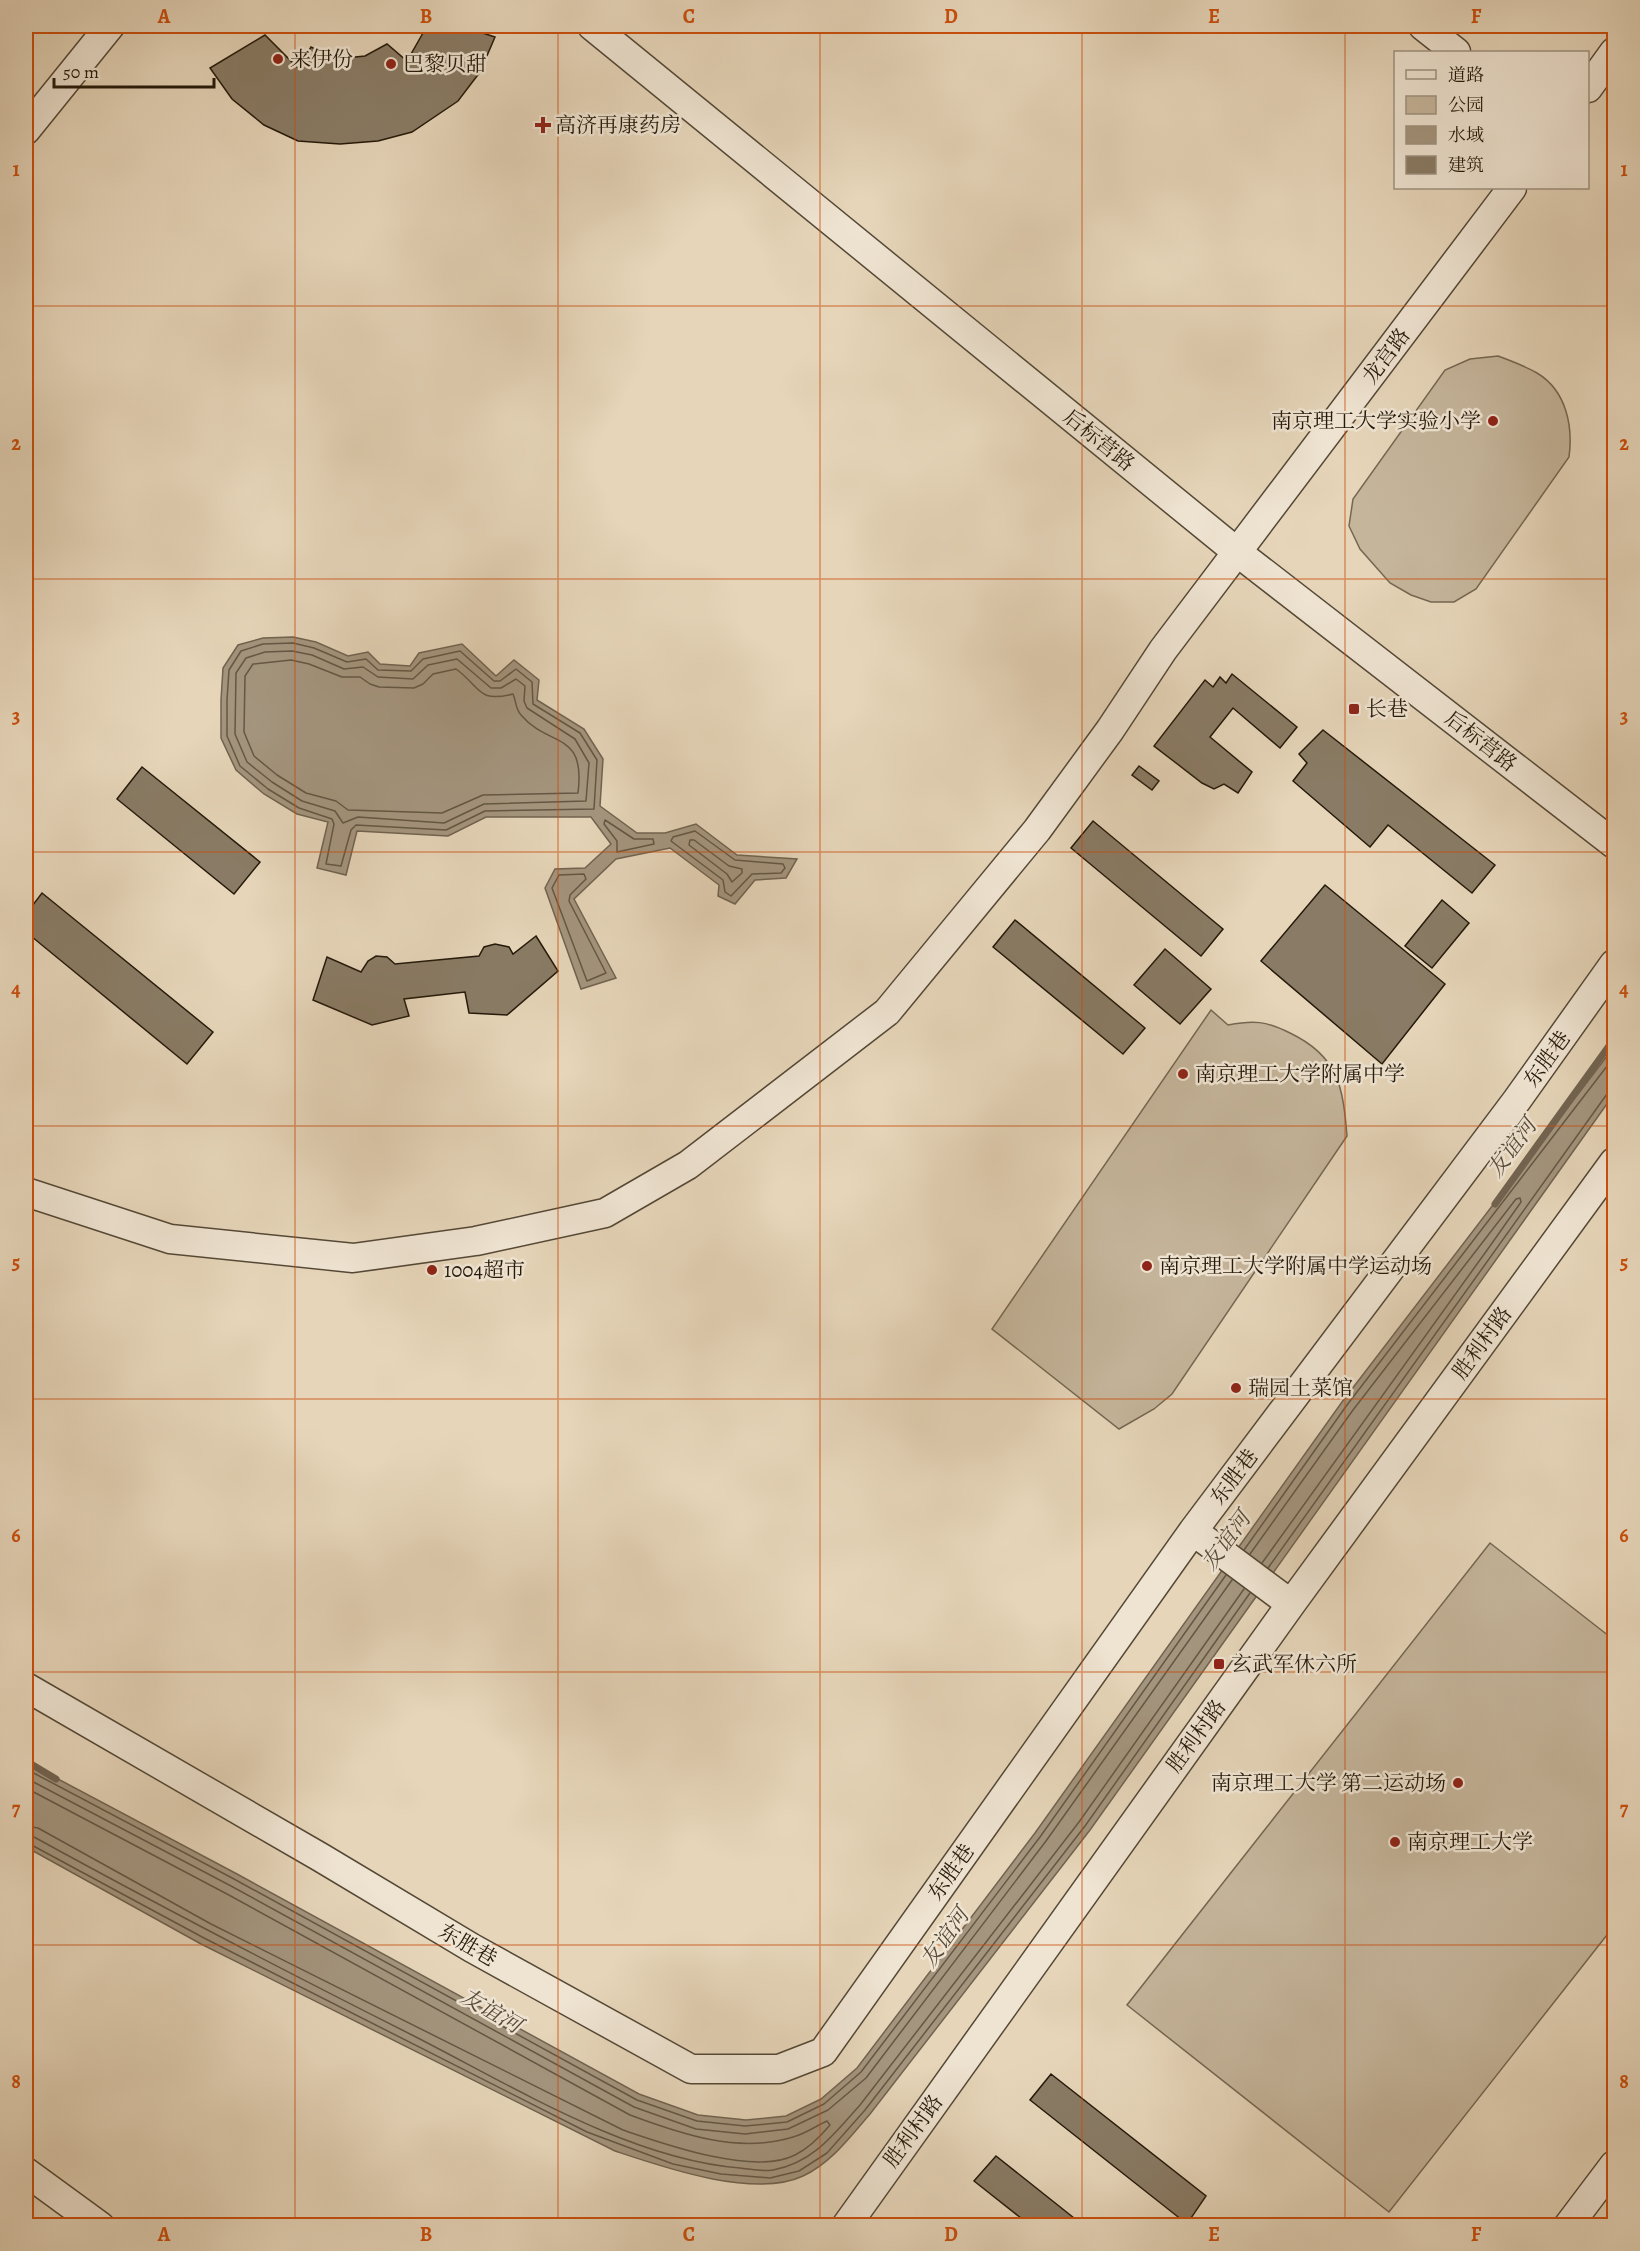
<svg xmlns="http://www.w3.org/2000/svg" width="1640" height="2251" font-family="Alegreya,'Noto Serif SC',serif">
<rect width="100%" height="100%" fill="#e6d5b9"/>
<filter id="stains"><feTurbulence type="fractalNoise" baseFrequency=".00333" numOctaves="4"/><feColorMatrix values="0 0 0 0 .2 0 0 0 0 .09 0 0 0 0 .02 0 0 0 .5 -.17"/></filter>
<radialGradient id="worn" r=".72"><stop offset=".6" stop-color="#630" stop-opacity="0"/><stop offset="1" stop-color="#630" stop-opacity=".3"/></radialGradient>
<!-- green -->
<path fill="#c5b59b" stroke="#746752" stroke-width="1.5" d="M 1498,356 C 1511,361 1525,366 1537,373 C 1567,391 1573,427 1569,457 L 1476,589 L 1454,602 L 1431,602 L 1411,595 L 1390,583 L 1360,549 L 1349,526 L 1353,499 L 1445,370 L 1470,359 Z
M 1211,1010 L 1228,1025 C 1254,1020 1266,1021 1290,1033 C 1338,1056 1343,1086 1347,1136 L 1172,1394 L 1154,1409 L 1119,1429 L 992,1329 Z
M 1490,1543 L 1614,1640 L 1614,1926 L 1389,2212 L 1127,2005 Z"/>
<!-- water -->
<path fill="#a4957e" stroke="#716350" stroke-width="1.5" d="M 293,637 L 316,642 L 348,656 L 368,652 L 380,664 L 410,666 L 419,653 L 462,644 L 496,676 L 514,660 L 539,680 L 537,700 L 584,729 L 603,759 L 600,806 L 637,833 L 665,833 L 696,824 L 737,855 L 797,859 L 786,878 L 755,880 L 735,904 L 718,896 L 719,885 L 670,848 L 616,859 L 574,899 L 616,978 L 581,989 L 545,888 L 555,869 L 585,868 L 611,844 L 591,817 L 486,817 L 448,836 L 357,831 L 346,875 L 317,868 L 328,822 L 297,814 L 264,794 L 236,770 L 221,738 L 221,700 L 223,668 L 238,645 L 263,638 Z
M 1614,1047 L 1614,1094 L 1090,1830 L 870,2114 C 850,2137 831,2163 803,2176 C 754,2199 663,2167 615,2151 L 201,1944 L 26,1847 L 26,1762 L 237,1874 L 639,2094 L 698,2115 L 746,2120 L 786,2116 L 821,2099 L 857,2068 L 1035,1833 L 1342,1402 Z"/>
<g fill="none" stroke-linecap="round" stroke-linejoin="round">
<!-- shore -->
<path stroke="#645744" stroke-width="1.5" d="M 293,643 L 314,648 L 347,662 L 366,659 L 378,670 L 411,671 L 423,659 L 460,651 L 494,681 L 500,681 L 516,669 L 532,682 L 533,704 L 580,733 L 597,760 L 594,809 L 485,811 L 446,830 L 356,825 L 351,830 L 341,866 L 326,864 L 334,824 L 332,819 L 299,808 L 268,789 L 240,766 L 227,736 L 227,700 L 229,670 L 241,651 L 263,644 Z
M 292,651 L 312,655 L 344,669 L 363,667 L 378,677 L 413,679 L 428,665 L 457,659 L 491,688 L 501,688 L 516,679 L 525,686 L 524,701 L 527,708 L 575,739 L 589,763 L 586,801 L 484,804 L 444,823 L 358,817 L 343,823 L 335,811 L 302,801 L 272,782 L 247,762 L 235,734 L 236,673 L 246,658 L 265,652 Z
M 291,660 L 309,664 L 342,677 L 360,677 L 370,684 L 379,687 L 414,688 L 423,684 L 433,674 L 456,669 C 482,688 477,703 513,694 C 516,700 515,708 521,715 C 549,748 586,730 578,793 L 483,795 L 442,813 L 348,810 L 336,801 L 306,793 L 277,775 L 254,756 L 244,732 L 245,676 L 253,664 Z
M 605,820 L 634,839 L 653,839 L 654,844 L 617,852 L 617,841 L 604,824 Z
M 695,831 L 735,860 L 783,864 L 785,868 L 781,873 L 752,874 L 731,896 L 725,892 L 723,880 L 671,841 L 673,837 Z
M 690,840 L 694,840 L 729,866 L 742,869 L 742,873 L 732,882 L 727,874 L 689,845 Z
M 584,874 L 586,879 L 570,895 L 569,901 L 606,973 L 587,981 L 552,888 L 559,875 Z
M 1244,1550 L 1347,1405 L 1614,1057
M 1250,1554 L 1353,1410 L 1516,1199 L 1520,1198 L 1521,1202 L 1490,1246 L 1262,1563
M 1268,1568 L 1607,1094 L 1614,1091
M 26,1769 L 234,1879 L 637,2100 L 697,2121 L 745,2126 L 787,2122 L 824,2104 L 861,2072 L 1040,1837 L 1226,1575
M 26,1778 L 231,1886 L 634,2107 L 696,2129 L 745,2134 L 788,2129 L 828,2110 L 866,2078 L 1046,1841 L 1232,1580
M 26,1788 L 227,1894 L 630,2115 C 681,2134 739,2154 793,2137 C 805,2134 816,2126 827,2121 L 830,2125 C 820,2137 809,2148 795,2155 C 754,2176 664,2144 623,2130 L 211,1924 L 38,1828 L 26,1826
M 26,1835 L 34,1837 C 158,1905 283,1970 410,2034 C 509,2084 628,2159 740,2168 C 750,2169 762,2172 773,2170 C 813,2163 834,2134 860,2105 L 1079,1822 L 1244,1589
M 26,1842 L 204,1938 L 587,2132 L 673,2164 L 721,2174 L 770,2178 L 799,2171 L 827,2153 L 865,2110 L 1085,1826 L 1250,1593"/>
<!-- stream -->
<path stroke="#716350" stroke-width="7" d="M 1495,1204 L 1614,1039
M 26,1761 L 56,1779"/>
</g>
<!-- building -->
<path fill="#897b65" stroke="#24190a" stroke-width="1.5" d="M 427,26 L 461,26 L 495,37 L 480,72 L 458,101 L 412,132 L 378,141 L 340,144 L 298,141 L 264,125 L 232,99 L 210,68 L 265,35 L 298,68 L 311,47 L 336,59 L 365,56 L 387,44 L 407,61 Z
M 1232,674 L 1297,727 L 1280,748 L 1233,708 L 1210,737 L 1252,772 L 1238,793 L 1224,784 L 1214,789 L 1202,783 L 1154,746 L 1205,680 L 1213,687 L 1220,677 L 1226,683 Z
M 1323,730 L 1495,865 L 1472,893 L 1388,825 L 1370,847 L 1293,781 L 1307,763 L 1299,754 Z
M 1139,766 L 1159,781 L 1152,790 L 1132,775 Z
M 142,767 L 260,862 L 234,894 L 117,799 Z
M 1093,821 L 1223,929 L 1201,956 L 1071,848 Z
M 1325,885 L 1445,984 L 1382,1064 L 1261,961 Z
M 42,893 L 213,1032 L 187,1064 L 26,932 L 26,914 Z
M 1442,900 L 1469,923 L 1432,968 L 1405,946 Z
M 1015,920 L 1145,1028 L 1123,1054 L 993,947 Z
M 536,936 L 558,971 L 507,1015 L 469,1013 L 465,992 L 404,999 L 409,1016 L 372,1025 L 313,1000 L 327,957 L 361,972 L 368,961 L 376,956 L 387,957 L 395,964 L 479,956 L 484,947 L 495,944 L 509,947 L 513,954 Z
M 1165,949 L 1211,989 L 1180,1024 L 1134,985 Z
M 1051,2074 L 1206,2196 L 1187,2224 L 1030,2100 Z
M 996,2156 L 1084,2226 L 1031,2226 L 974,2181 Z"/>
<g fill="none" stroke-linecap="round" stroke-linejoin="round">
<defs>
<path id="minor" d="M 592,26 L 1237,552 L 1614,844
M 1423,26 L 1456,52
M 1588,88 L 1614,52
M 26,130 L 110,26
M 26,1192 L 170,1239 L 353,1258 L 476,1241 L 605,1213 L 688,1165 L 887,1012 L 1037,830 L 1110,730 L 1163,650 L 1512,188
M 1193,1531 L 1291,1604
M 26,1687 L 320,1857 L 472,1948 L 691,2069 L 779,2069 L 823,2052 L 1193,1531 L 1517,1100 L 1614,964
M 26,2172 L 100,2226
M 846,2226 L 1291,1604 L 1614,1162
M 1568,2226 L 1614,2165"/>
</defs>
<!-- minor casing -->
<use href="#minor" stroke="#544836" stroke-width="31"/>
<!-- minor -->
<use href="#minor" stroke="#efe4d2" stroke-width="28"/>
</g>
<!-- grid -->
<path fill="none" stroke="#cb4f0c" stroke-width="1.5" stroke-opacity="0.55" d="M 295,26 L 295,2226M 558,26 L 558,2226M 820,26 L 820,2226M 1082,26 L 1082,2226M 1345,26 L 1345,2226M 26,306 L 1614,306M 26,579 L 1614,579M 26,852 L 1614,852M 26,1126 L 1614,1126M 26,1399 L 1614,1399M 26,1672 L 1614,1672M 26,1945 L 1614,1945"/>
<!-- markers -->
<g fill="#8f2418" stroke="#efe4d2" stroke-width="2">
<circle cx="278" cy="59" r="6"/>
<circle cx="391" cy="64" r="6"/>
<path d="M540 116h6v6h6v6h-6v6h-6v-6h-6v-6h6z"/>
<circle cx="1493" cy="421" r="6"/>
<rect x="1348" y="703" width="12" height="12" rx="3"/>
<circle cx="1183" cy="1074" r="6"/>
<circle cx="1147" cy="1266" r="6"/>
<circle cx="432" cy="1270" r="6"/>
<circle cx="1236" cy="1388" r="6"/>
<rect x="1213" y="1658" width="12" height="12" rx="3"/>
<circle cx="1458" cy="1783" r="6"/>
<circle cx="1395" cy="1842" r="6"/>
</g>
<g text-anchor="middle" dominant-baseline="central" stroke-width="5" stroke-linejoin="round" paint-order="stroke">
<!-- poi labels -->
<g font-size="21" fill="#24190a" stroke="#efe4d2" text-anchor="start">
<text x="290" y="59">来伊份</text>
<text x="403" y="64">巴黎贝甜</text>
<text x="555" y="125">高济再康药房</text>
<text x="1481" y="421" text-anchor="end">南京理工大学实验小学</text>
<text x="1366" y="709">长巷</text>
<text x="1195" y="1074">南京理工大学附属中学</text>
<text x="1159" y="1266">南京理工大学附属中学运动场</text>
<text x="444" y="1270">1004超市</text>
<text x="1248" y="1388">瑞园土菜馆</text>
<text x="1231" y="1664">玄武军休六所</text>
<text x="1446" y="1783" text-anchor="end">南京理工大学 第二运动场</text>
<text x="1407" y="1842">南京理工大学</text>
</g>
<!-- street labels -->
<g font-size="21" fill="#24190a" stroke="#efe4d2">
<text transform="translate(1386 356) rotate(-53)">龙宫路</text>
<text transform="translate(1099 440) rotate(39)">后标营路</text>
<text transform="translate(1481 741) rotate(38)">后标营路</text>
<text transform="translate(1547 1059) rotate(-54)">东胜巷</text>
<text transform="translate(1482 1343) rotate(-54)">胜利村路</text>
<text transform="translate(1234 1477) rotate(-53)">东胜巷</text>
<text transform="translate(1196 1736) rotate(-54)">胜利村路</text>
<text transform="translate(951 1872) rotate(-55)">东胜巷</text>
<text transform="translate(468 1945) rotate(30)">东胜巷</text>
<text transform="translate(913 2131) rotate(-54)">胜利村路</text>
</g>
<!-- water labels -->
<g font-size="22" font-style="italic" fill="#574b38" stroke="#efe4d2">
<text transform="translate(1512 1148) rotate(-54)">友谊河</text>
<text transform="translate(1226 1541) rotate(-54)">友谊河</text>
<text transform="translate(945 1938) rotate(-55)">友谊河</text>
<text transform="translate(491 2011) rotate(30)">友谊河</text>
</g>
</g>
<!-- margin -->
<rect width="1640" height="2251" fill="none" stroke="#e6d5b9" stroke-width="66"/>
<!-- legend -->
<rect x="1394" y="51" width="195" height="138" fill="#efe4d2" stroke="#9e9382" stroke-width="1.5"/>
<rect x="1406" y="70" width="30" height="9" fill="#efe4d2" stroke="#9e9382" stroke-width="1.5"/>
<text x="1448" y="81" font-size="18" fill="#24190a">道路</text>
<rect x="1406" y="96" width="30" height="18" fill="#c5b59b" stroke="#9e9382" stroke-width="1.5"/>
<text x="1448" y="111" font-size="18" fill="#24190a">公园</text>
<rect x="1406" y="126" width="30" height="18" fill="#a4957e" stroke="#9e9382" stroke-width="1.5"/>
<text x="1448" y="141" font-size="18" fill="#24190a">水域</text>
<rect x="1406" y="156" width="30" height="18" fill="#897b65" stroke="#9e9382" stroke-width="1.5"/>
<text x="1448" y="171" font-size="18" fill="#24190a">建筑</text>
<!-- scale -->
<path d="M54 78v9h160v-9" fill="none" stroke="#24190a" stroke-width="3"/>
<text x="63" y="78" font-size="18" fill="#24190a" stroke="#efe4d2" stroke-width="4.5" paint-order="stroke">50 m</text>
<rect x="33" y="33" width="1574" height="2185" fill="none" stroke="#cb4f0c" stroke-width="2"/>
<g font-size="20" text-anchor="middle" font-weight="bold" fill="#cb4f0c">
<text x="164" y="23">A</text>
<text x="426" y="23">B</text>
<text x="689" y="23">C</text>
<text x="951" y="23">D</text>
<text x="1214" y="23">E</text>
<text x="1476" y="23">F</text>
<text x="16" y="176">1</text>
<text x="1624" y="176">1</text>
<text x="16" y="450">2</text>
<text x="1624" y="450">2</text>
<text x="16" y="723">3</text>
<text x="1624" y="723">3</text>
<text x="16" y="996">4</text>
<text x="1624" y="996">4</text>
<text x="16" y="1269">5</text>
<text x="1624" y="1269">5</text>
<text x="16" y="1542">6</text>
<text x="1624" y="1542">6</text>
<text x="16" y="1815">7</text>
<text x="1624" y="1815">7</text>
<text x="16" y="2088">8</text>
<text x="1624" y="2088">8</text>
<text x="164" y="2241">A</text>
<text x="426" y="2241">B</text>
<text x="689" y="2241">C</text>
<text x="951" y="2241">D</text>
<text x="1214" y="2241">E</text>
<text x="1476" y="2241">F</text>
</g>
<rect width="100%" height="100%" filter="url(#stains)"/>
<rect width="100%" height="100%" fill="url(#worn)"/>
</svg>
